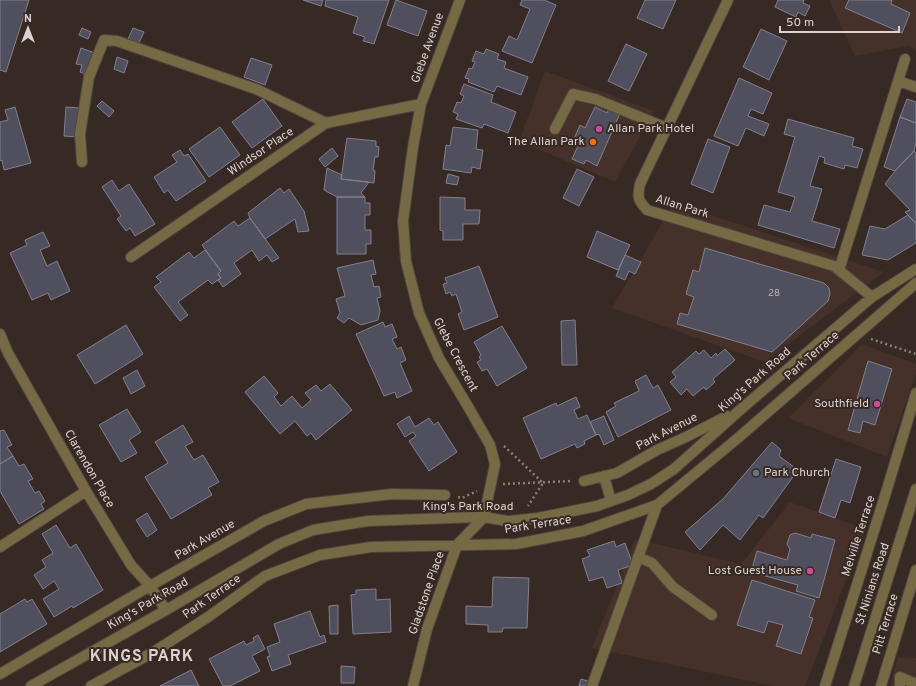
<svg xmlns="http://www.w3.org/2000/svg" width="916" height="686" font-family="Overpass,sans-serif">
<rect width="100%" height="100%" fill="#372923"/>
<!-- built -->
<path fill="#453129" d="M 829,0 L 916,0 L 916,51 L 909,46 L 855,56 Z
M 545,71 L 654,111 L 615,182 L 519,141 Z
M 674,203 L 884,272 L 765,362 L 612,308 Z
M 862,344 L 916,364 L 916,373 L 887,457 L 788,418 Z
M 790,502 L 866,529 L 805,686 L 774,686 L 592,648 L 635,539 L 741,564 Z
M 898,657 L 916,658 L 916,686 L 890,686 Z"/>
<!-- building -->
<path fill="#504f5d" stroke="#818090" d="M 0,0 L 29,0 L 6,72 L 0,70 Z
M 303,0 L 323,0 L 321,6 Z
M 326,0 L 389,0 L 374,44 L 363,41 L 365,37 L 353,33 L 358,17 L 325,6 Z
M 396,0 L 427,11 L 418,36 L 387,25 Z
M 522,0 L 544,0 L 556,5 L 532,63 L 502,51 L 509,36 L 517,40 L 530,9 L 520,5 Z
M 645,0 L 676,0 L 663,29 L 637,18 Z
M 778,0 L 804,0 L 803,3 L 810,6 L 805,16 L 798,12 L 796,17 L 775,7 Z
M 849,0 L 892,0 L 891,4 L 910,13 L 902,33 L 845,8 Z
M 82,28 L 91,32 L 88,39 L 79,35 Z
M 133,28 L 144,32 L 139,43 L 128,39 Z
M 761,29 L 787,41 L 769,80 L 743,67 Z
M 626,44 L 647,54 L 629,91 L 608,81 Z
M 81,48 L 95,53 L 88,75 L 80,72 L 82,65 L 76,64 Z
M 486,49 L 499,54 L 497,59 L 506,62 L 504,68 L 528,77 L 521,95 L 497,86 L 494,92 L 468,82 L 469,79 L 465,78 L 469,68 L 472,69 L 475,62 L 472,61 L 476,51 L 484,54 Z
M 117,57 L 128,61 L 124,73 L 114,69 Z
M 251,58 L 272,65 L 265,85 L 244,77 Z
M 739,78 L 772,93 L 763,114 L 751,109 L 748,116 L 769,124 L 764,136 L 746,128 L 738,146 L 714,136 Z
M 464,84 L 493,95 L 491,102 L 516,112 L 508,133 L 484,124 L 482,128 L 456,119 L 458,114 L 453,112 L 457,102 L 461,103 L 464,96 L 460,94 Z
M 263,99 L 282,126 L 252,148 L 232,122 Z
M 907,99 L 916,102 L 916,123 L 900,117 Z
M 102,101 L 114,111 L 109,117 L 97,106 Z
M 610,106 L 621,111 L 597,166 L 586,160 L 584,164 L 572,159 L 579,144 L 573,141 L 580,125 L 585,128 L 595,107 L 607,113 Z
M 15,107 L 31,163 L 4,170 L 2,160 L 0,161 L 0,122 L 8,120 L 5,110 Z
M 66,107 L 80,108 L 77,137 L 64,136 Z
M 900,117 L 916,123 L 916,143 L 914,151 L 895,171 L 884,167 Z
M 788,119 L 854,138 L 852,146 L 863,149 L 857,168 L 845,165 L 844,169 L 824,163 L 825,158 L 819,156 L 810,186 L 822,189 L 812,221 L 840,229 L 834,248 L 758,225 L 764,205 L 790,212 L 795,197 L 778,192 L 795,137 L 784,134 Z
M 220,127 L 240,155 L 209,177 L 189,149 Z
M 453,127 L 478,130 L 476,149 L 483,150 L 480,169 L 472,167 L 471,173 L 443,169 L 446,145 L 450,146 Z
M 347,138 L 376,141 L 376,146 L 379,147 L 378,157 L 375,157 L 373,170 L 375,171 L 374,183 L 341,179 Z
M 708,139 L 730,147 L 713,193 L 691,184 Z
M 332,148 L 338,156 L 325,167 L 319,159 Z
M 180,150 L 184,156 L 188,154 L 206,181 L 176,201 L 168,190 L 164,193 L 154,177 L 177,162 L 172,155 Z
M 914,151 L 916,153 L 916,224 L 905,212 L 910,210 L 885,184 L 895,171 Z
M 327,168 L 342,175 L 341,179 L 369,182 L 361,193 L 365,197 L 337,197 L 324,190 Z
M 577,169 L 594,177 L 579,206 L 563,198 Z
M 448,174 L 459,177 L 457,185 L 446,183 Z
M 112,180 L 119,191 L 129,184 L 155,224 L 135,236 L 130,228 L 126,231 L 117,219 L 121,216 L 102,187 Z
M 280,188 L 284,193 L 289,189 L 304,211 L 309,231 L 298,232 L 295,219 L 265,239 L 250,218 L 248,213 Z
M 337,197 L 365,197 L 365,203 L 370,203 L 370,215 L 365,215 L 365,230 L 371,230 L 371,244 L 366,244 L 366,254 L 337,254 Z
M 440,197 L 465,198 L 465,210 L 480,210 L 479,224 L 463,224 L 463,240 L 443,240 L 443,231 L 440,230 Z
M 908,215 L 916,224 L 916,243 L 888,260 L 862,255 L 870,226 L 885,229 Z
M 250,218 L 279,258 L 272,262 L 267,255 L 259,261 L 252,250 L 234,263 L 241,274 L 223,287 L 218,280 L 221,278 L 218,274 L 221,271 L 202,245 L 234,221 L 238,226 Z
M 597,231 L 630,245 L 618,270 L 587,257 Z
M 43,232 L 50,246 L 40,250 L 47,266 L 57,261 L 70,291 L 51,300 L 48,293 L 32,300 L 10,253 L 27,245 L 25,240 Z
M 705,248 L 824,283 L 829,288 L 830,294 L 828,301 L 772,352 L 677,324 L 680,313 L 688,315 L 694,297 L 686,294 L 693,270 L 699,272 Z
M 205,250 L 221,271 L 218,274 L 221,278 L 212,284 L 208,280 L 178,302 L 188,315 L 180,321 L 154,287 L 161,282 L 156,277 L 189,252 L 194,258 Z
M 625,255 L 641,262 L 635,274 L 629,271 L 625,280 L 616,276 Z
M 373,260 L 376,274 L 371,275 L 374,287 L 379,286 L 381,297 L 377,298 L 380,311 L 378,320 L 361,325 L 349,318 L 344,323 L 337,318 L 340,313 L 336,299 L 345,296 L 337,268 Z
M 479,266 L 498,317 L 464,330 L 458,314 L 462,312 L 456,294 L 452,296 L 450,292 L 446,294 L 443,284 L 447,283 L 445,278 Z
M 575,320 L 577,365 L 562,365 L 561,321 Z
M 383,322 L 385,327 L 392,324 L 397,337 L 392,339 L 397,349 L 401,347 L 406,360 L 400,363 L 412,391 L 397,398 L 395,392 L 384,396 L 356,334 Z
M 126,325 L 143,354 L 95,384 L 77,355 Z
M 502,326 L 527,368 L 497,386 L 487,369 L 482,371 L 477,362 L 481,360 L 479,357 L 481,355 L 474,342 Z
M 725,349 L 735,360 L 713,379 L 715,382 L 706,390 L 704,387 L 693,396 L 687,389 L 681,395 L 670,382 L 676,377 L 672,372 L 696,351 L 699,354 L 704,350 L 711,358 L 716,353 L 717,356 Z
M 868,361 L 892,369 L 875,425 L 863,421 L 860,433 L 848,430 Z
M 137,370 L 145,386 L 131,394 L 123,378 Z
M 646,375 L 653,388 L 658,385 L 671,410 L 618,437 L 606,412 L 616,406 L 614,403 L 639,391 L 635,381 Z
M 264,376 L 278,393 L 274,397 L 281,406 L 292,396 L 302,408 L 311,400 L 305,393 L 316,385 L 321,391 L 330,384 L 352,410 L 316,440 L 311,433 L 307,436 L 295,421 L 280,434 L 245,392 Z
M 576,397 L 580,407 L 574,410 L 578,419 L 587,415 L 596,435 L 584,441 L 585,444 L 577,448 L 575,444 L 541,459 L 523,418 L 556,403 L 557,406 Z
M 127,409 L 141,432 L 129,440 L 137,453 L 121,462 L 99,425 Z
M 409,416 L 415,427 L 429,418 L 434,425 L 438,422 L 457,452 L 429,471 L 409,441 L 416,436 L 413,432 L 405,437 L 397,424 Z
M 604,416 L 614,440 L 604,445 L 599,434 L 596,435 L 590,422 Z
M 183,425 L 193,442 L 185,446 L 194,460 L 203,455 L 219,482 L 208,488 L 212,495 L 171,519 L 145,477 L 168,463 L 155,442 Z
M 4,430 L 12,445 L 7,447 L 13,456 L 0,464 L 0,431 Z
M 772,442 L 781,450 L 779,456 L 798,470 L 763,518 L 759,515 L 740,540 L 723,525 L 700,550 L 685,532 L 723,499 Z
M 13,456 L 19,466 L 24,464 L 33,479 L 28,481 L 35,493 L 39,491 L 45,501 L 41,504 L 44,509 L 19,524 L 0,491 L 0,464 Z
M 836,459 L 861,467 L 850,503 L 841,500 L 835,518 L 819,512 Z
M 147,513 L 157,530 L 147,537 L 136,520 Z
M 56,525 L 70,548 L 76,544 L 103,590 L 73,608 L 72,606 L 54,617 L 43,599 L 59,589 L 54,581 L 43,589 L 34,575 L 46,567 L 42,560 L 53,553 L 42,534 Z
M 795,533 L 811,538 L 812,534 L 835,540 L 819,598 L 796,591 L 798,585 L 751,572 L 757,551 L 787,560 L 790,549 L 787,544 L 790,535 Z
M 614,541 L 616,547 L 625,543 L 633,565 L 618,570 L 622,583 L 607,588 L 603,577 L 589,581 L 582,559 L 590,556 L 587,550 Z
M 493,577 L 529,578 L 527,628 L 503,628 L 502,632 L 488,632 L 488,625 L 466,624 L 466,606 L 492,607 Z
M 752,580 L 815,600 L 809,617 L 813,618 L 801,654 L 776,646 L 783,625 L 768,621 L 764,633 L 737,625 Z
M 376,589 L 376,600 L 390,599 L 391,632 L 353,634 L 351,595 L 356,594 L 356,590 Z
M 25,599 L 27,602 L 32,599 L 47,624 L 0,652 L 0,614 Z
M 338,605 L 338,634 L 330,634 L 329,606 Z
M 310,611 L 320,637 L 324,635 L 326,642 L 288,655 L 291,664 L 272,671 L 267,657 L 270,656 L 267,647 L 280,642 L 274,624 Z
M 258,635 L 265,649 L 252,656 L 260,671 L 230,686 L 223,686 L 209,659 L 244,641 L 246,645 L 254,641 L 253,638 Z
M 341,666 L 355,667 L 354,683 L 341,683 Z
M 191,670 L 199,686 L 160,686 Z
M 581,679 L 591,682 L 590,686 L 579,686 Z"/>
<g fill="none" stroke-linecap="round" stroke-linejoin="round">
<defs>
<path id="minor" d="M 728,0 L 640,184 C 637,198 638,200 647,210 L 834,266 L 872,297
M 898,81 L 916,87
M 555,129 L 573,94 L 595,99 L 667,128
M 82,162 L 80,134 L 89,77 L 104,40 L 117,41 L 256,89 L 326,123
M 131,257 L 326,123 L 421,104
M 839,270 L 905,59
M 0,334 L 8,353 L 86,491 L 131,565 L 150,586 L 166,610
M 604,476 L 611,501
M 584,481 L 617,473 L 657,450 L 686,437 L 727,416
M 0,547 L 86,491
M 638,557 L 652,563 L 673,587 L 712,615
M 0,674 L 150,586 L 264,521 L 306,504 L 392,494 L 445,495
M 31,686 L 166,610 L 279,544 L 313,530 L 368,521 L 478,517 L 484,517 L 507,521 L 538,518 L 597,506 L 628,495 L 651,484 L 674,469 L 740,410 L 872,297 L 916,269
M 91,686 L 152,653 L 208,617 L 265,576 L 320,555 L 371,547 L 516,544 L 583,531 L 657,505 L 738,438 L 916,283
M 413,686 L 427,629 L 457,545 L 484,517 L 495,464 L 490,445 L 470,410 L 439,358 L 419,313 L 406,261 L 403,221 L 413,147 L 421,104 L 460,0
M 592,686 L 657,505
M 825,686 L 884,499 L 916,393
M 854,686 L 916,489
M 881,686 L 916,570
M 900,686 L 900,677 L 916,684"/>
</defs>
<!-- minor casing -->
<use href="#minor" stroke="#51443f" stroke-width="12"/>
<!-- path -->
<path stroke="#8a7f7a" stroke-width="2.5" stroke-dasharray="2 3" stroke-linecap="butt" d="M 871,339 L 916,354
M 504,446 L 543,483 L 528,506
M 503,484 L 572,481
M 458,497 L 462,498 L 477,491"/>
<!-- minor -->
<use href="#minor" stroke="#766a45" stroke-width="10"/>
</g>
<!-- markers -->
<g fill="#d1479c" stroke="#372923" stroke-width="1.5">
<circle cx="599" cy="129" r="4"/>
<circle cx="877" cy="404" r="4"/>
<circle cx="810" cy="571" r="4"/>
</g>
<circle fill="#e8710a" stroke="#372923" stroke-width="1.5" cx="593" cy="142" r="4"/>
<circle fill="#6b7280" stroke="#372923" stroke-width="1.5" cx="756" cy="473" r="4"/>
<g text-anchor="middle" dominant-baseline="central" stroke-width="4" stroke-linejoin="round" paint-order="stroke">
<!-- number labels -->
<g font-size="10" fill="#b9b2b2">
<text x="774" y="293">28</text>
</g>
<!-- street labels -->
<g font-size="12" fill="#dcd3cf" stroke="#372923">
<text transform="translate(428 48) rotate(-70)">Glebe Avenue</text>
<text transform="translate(261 152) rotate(-34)">Windsor Place</text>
<text transform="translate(682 207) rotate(17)">Allan Park</text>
<text transform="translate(455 355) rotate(62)">Glebe Crescent</text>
<text transform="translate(812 356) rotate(-41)">Park Terrace</text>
<text transform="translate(755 380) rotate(-41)">King's Park Road</text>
<text transform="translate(667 432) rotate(-27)">Park Avenue</text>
<text transform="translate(89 469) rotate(60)">Clarendon Place</text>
<text x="468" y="507">King's Park Road</text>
<text transform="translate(538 525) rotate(-9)">Park Terrace</text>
<text transform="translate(859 536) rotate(-72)">Melville Terrace</text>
<text transform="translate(205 540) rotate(-30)">Park Avenue</text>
<text transform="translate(873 584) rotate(-72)">St Ninians Road</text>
<text transform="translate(427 593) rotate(-71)">Gladstone Place</text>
<text transform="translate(212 597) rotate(-35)">Park Terrace</text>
<text transform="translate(148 604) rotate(-30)">King's Park Road</text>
<text transform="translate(886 624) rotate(-73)">Pitt Terrace</text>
</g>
<!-- poi labels -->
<g font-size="12" fill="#dcd3cf" stroke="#372923" text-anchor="end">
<text x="607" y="129" text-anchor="start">Allan Park Hotel</text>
<text x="585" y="142">The Allan Park</text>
<text x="869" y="404">Southfield</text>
<text x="764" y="473" text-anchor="start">Park Church</text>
<text x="802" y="571">Lost Guest House</text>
</g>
<!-- district labels -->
<g font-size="16" font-weight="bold" letter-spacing="1" fill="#dcd3cf" stroke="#372923">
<text x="142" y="657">KINGS PARK</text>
</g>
</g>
<!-- north arrow -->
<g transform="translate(28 28)" stroke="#372923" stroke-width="3" paint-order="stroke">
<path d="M0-3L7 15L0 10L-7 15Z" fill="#dcd3cf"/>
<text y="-6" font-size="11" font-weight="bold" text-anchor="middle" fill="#dcd3cf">N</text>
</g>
<!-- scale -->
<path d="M780 26v6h119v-6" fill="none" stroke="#dcd3cf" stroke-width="2"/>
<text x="786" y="26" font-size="12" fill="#dcd3cf" stroke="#372923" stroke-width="3" paint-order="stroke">50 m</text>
</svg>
